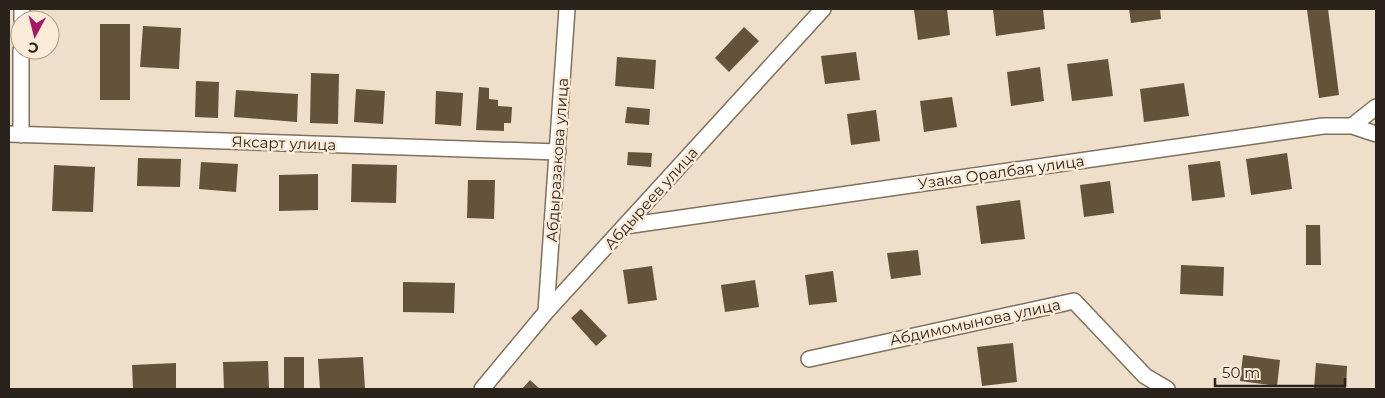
<svg xmlns="http://www.w3.org/2000/svg" width="1385" height="398" font-family="Montserrat,sans-serif">
<rect width="100%" height="100%" fill="#eedeca"/>
<!-- building -->
<path fill="#64523a" d="M 925,9 L 947,9 L 950,35 L 918,40 L 914,10 Z
M 993,9 L 1043,9 L 1045,29 L 996,36 Z
M 1129,9 L 1160,9 L 1161,19 L 1131,23 Z
M 1316,9 L 1328,9 L 1339,95 L 1319,98 L 1307,10 Z
M 100,24 L 130,24 L 130,100 L 100,100 Z
M 143,26 L 181,28 L 179,69 L 140,67 Z
M 744,27 L 759,41 L 729,72 L 715,58 Z
M 856,52 L 860,80 L 825,84 L 821,56 Z
M 617,57 L 656,60 L 654,89 L 615,86 Z
M 1108,59 L 1113,96 L 1072,101 L 1067,64 Z
M 1040,67 L 1044,101 L 1011,106 L 1007,72 Z
M 311,73 L 339,74 L 338,124 L 310,123 Z
M 196,81 L 219,82 L 218,118 L 195,117 Z
M 1184,83 L 1189,116 L 1144,122 L 1140,89 Z
M 479,87 L 489,88 L 489,99 L 498,100 L 498,106 L 512,107 L 511,123 L 504,123 L 504,131 L 476,130 Z
M 356,89 L 385,91 L 383,124 L 354,122 Z
M 236,90 L 298,94 L 297,122 L 234,117 Z
M 436,91 L 463,93 L 461,126 L 435,124 Z
M 952,97 L 957,127 L 924,132 L 920,101 Z
M 627,107 L 650,109 L 649,125 L 625,123 Z
M 876,110 L 880,141 L 851,145 L 847,114 Z
M 628,152 L 652,153 L 651,167 L 627,165 Z
M 1287,153 L 1292,189 L 1251,195 L 1246,159 Z
M 138,158 L 181,159 L 180,187 L 137,186 Z
M 1220,161 L 1225,197 L 1192,201 L 1188,165 Z
M 201,162 L 238,164 L 236,192 L 199,189 Z
M 352,164 L 397,165 L 396,203 L 351,202 Z
M 54,165 L 95,167 L 93,212 L 52,211 Z
M 318,174 L 318,210 L 279,211 L 279,175 Z
M 468,180 L 495,180 L 494,219 L 467,218 Z
M 1110,181 L 1114,213 L 1084,217 L 1080,185 Z
M 1020,200 L 1025,239 L 981,244 L 976,206 Z
M 1306,225 L 1320,225 L 1321,265 L 1306,265 Z
M 918,250 L 921,275 L 891,279 L 887,253 Z
M 1181,265 L 1224,267 L 1223,296 L 1180,294 Z
M 652,266 L 657,300 L 628,304 L 623,270 Z
M 833,271 L 837,302 L 809,305 L 805,275 Z
M 755,280 L 759,307 L 725,312 L 721,285 Z
M 403,282 L 455,283 L 454,313 L 403,312 Z
M 581,309 L 607,336 L 596,346 L 571,318 Z
M 1013,343 L 1017,382 L 982,386 L 977,347 Z
M 1243,355 L 1280,360 L 1277,386 L 1240,381 Z
M 284,357 L 304,357 L 304,389 L 284,389 Z
M 363,357 L 365,389 L 320,389 L 318,359 Z
M 268,361 L 269,389 L 224,389 L 223,362 Z
M 176,363 L 176,389 L 133,389 L 132,365 Z
M 1316,363 L 1347,366 L 1346,389 L 1314,389 Z
M 530,380 L 540,389 L 522,389 Z"/>
<g fill="none" stroke-linecap="round" stroke-linejoin="round">
<defs>
<path id="minor" d="M 22,20 L 22,9
M 1352,126 L 1376,107
M 9,134 L 558,152
M 21,135 L 21,50
M 625,226 L 1323,126 L 1352,126 L 1376,134
M 546,312 L 567,9
M 809,359 L 1074,301 L 1145,376 L 1167,389
M 482,389 L 546,312 L 823,9"/>
</defs>
<!-- minor casing -->
<use href="#minor" stroke="#7f715e" stroke-width="18"/>
<!-- minor -->
<use href="#minor" stroke="#fff" stroke-width="15"/>
</g>
<g text-anchor="middle" dominant-baseline="central" stroke-width="5" stroke-linejoin="round" paint-order="stroke">
<!-- street labels -->
<g font-size="15" fill="#29231b" stroke="#fcebd7">
<text transform="translate(284 143) rotate(2)">Яксарт улица</text>
<text transform="translate(557 160) rotate(-86)">Абдыразакова улица</text>
<text transform="translate(1001 172) rotate(-8)">Узака Оралбая улица</text>
<text transform="translate(651 198) rotate(-48)">Абдыреев улица</text>
<text transform="translate(975 322) rotate(-12)">Абдимомынова улица</text>
</g>
</g>
<!-- border -->
<rect width="1385" height="398" fill="none" stroke="#29231b" stroke-width="20"/>
<!-- north arrow -->
<g transform="translate(35 35) rotate(187)"><circle r="24" fill="#fcebd7" stroke="#a89b8c"/>
<path d="M0-4L9 19L0 12L-9 19Z" fill="#a31b65"/>
<text y="-8" font-size="14" font-weight="bold" text-anchor="middle" fill="#29231b">С</text>
</g>
<!-- scale -->
<path d="M1215 378v8h130v-8" fill="none" stroke="#29231b" stroke-width="2.5"/>
<text x="1222" y="378" font-size="15" fill="#29231b" stroke="#fcebd7" stroke-width="4" paint-order="stroke">50 m</text>
</svg>
